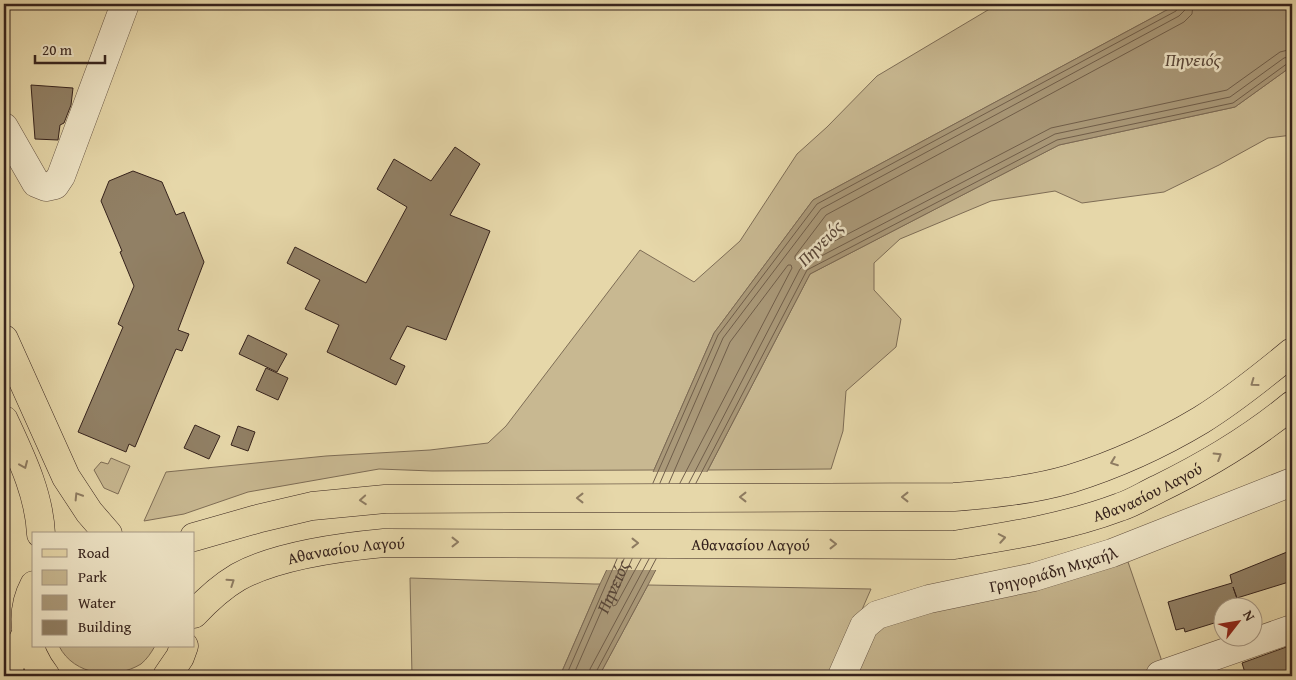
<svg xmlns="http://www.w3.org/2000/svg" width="1296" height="680" font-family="'Gentium Book Plus',serif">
<rect width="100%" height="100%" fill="#e6d7a9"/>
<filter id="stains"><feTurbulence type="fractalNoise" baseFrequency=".004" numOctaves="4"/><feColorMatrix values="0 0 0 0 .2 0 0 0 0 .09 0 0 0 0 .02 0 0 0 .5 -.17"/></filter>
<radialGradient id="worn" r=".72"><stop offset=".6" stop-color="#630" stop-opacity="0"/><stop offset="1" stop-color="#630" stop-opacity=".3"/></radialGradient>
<!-- green -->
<path fill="#c8b891" stroke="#7e6d56" d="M 998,4 L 1178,4 L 813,200 L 714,333 L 654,470 L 432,471 L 379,469 L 248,492 L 184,514 L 144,521 L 166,472 L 326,456 L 430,450 L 488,443 L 506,426 L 640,250 L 694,282 L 740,241 L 797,154 L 827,127 L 877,76 Z
M 1292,66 L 1292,135 L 1268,138 L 1219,165 L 1164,192 L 1082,203 L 1055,191 L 991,201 L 900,239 L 874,263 L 874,290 L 901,319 L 896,347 L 846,391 L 843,431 L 831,469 L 708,470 L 810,274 L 1059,145 L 1235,107 Z
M 111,458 L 130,466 L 118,494 L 104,488 L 94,470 L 101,462 L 108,464 Z
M 1127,559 L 1167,676 L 850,676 L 882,622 Z
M 410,578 L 594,584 L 600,584 L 560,676 L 412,676 Z
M 648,585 L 871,589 L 833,676 L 599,676 Z
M 59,646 L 155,646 C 151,653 147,659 141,664 C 115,680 74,676 59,646 Z"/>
<!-- water -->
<path fill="#aa9979" stroke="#7b6954" d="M 1178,4 L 1292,4 L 1292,66 L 1235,107 L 1059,145 L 810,274 L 648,585 L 599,676 L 560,676 L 600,584 L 654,470 L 714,333 L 813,200 Z"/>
<!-- pier -->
<path fill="#e6d7a9" d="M 650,472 L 710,472 L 659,570 L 603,570 Z"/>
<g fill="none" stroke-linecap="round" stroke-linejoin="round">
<!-- shore -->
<g stroke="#705e4a" stroke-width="1">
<path d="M 1193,4 L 1192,14 L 1184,22 L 826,215 L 795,256 L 795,259 L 798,260 L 1051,128 L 1227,90 L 1280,52 L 1292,49"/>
<path d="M 653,483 L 718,335 L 817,204 L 1176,11 L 1180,4"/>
<path d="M 660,483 L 723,338 L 821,209 L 1179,16 L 1185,10 L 1186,4"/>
<path d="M 669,483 L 730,342 L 788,265 L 791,265 L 792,268 L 680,483"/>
<path d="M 689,483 L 800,269 L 804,265 L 1055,134 L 1230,97 L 1284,58 L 1292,56"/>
<path d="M 696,483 L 807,270 L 1057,140 L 1233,103 L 1288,63 L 1292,63"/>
<path d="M 632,559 L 612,603 L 613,606 L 616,605 L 641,559"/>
<path d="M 566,676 L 617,559"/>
<path id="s1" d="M 573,676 L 624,559"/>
<path d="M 589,676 L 590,669 L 649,559"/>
<path d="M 595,676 L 596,672 L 656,559"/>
</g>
</g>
<!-- building -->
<path fill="#918065" stroke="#35221c" d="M 31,85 L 73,88 L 71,105 L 64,123 L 60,125 L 58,140 L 35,139 Z
M 455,147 L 480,164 L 450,215 L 490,231 L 446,340 L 407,326 L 390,359 L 405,366 L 396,385 L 327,352 L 339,325 L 305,309 L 320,280 L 287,263 L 295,247 L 366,283 L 407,207 L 377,189 L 394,159 L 431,181 Z
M 133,171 L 162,182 L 176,215 L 184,212 L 204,262 L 178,330 L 189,334 L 182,351 L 176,349 L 135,447 L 129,444 L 126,452 L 78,432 L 123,327 L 118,324 L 134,286 L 120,252 L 122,251 L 101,201 L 109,181 Z
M 248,335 L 287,354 L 277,372 L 239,354 Z
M 266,368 L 288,378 L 278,400 L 256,390 Z
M 195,425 L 220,436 L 209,459 L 184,448 Z
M 238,426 L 255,432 L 248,451 L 231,445 Z
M 1292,550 L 1292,581 L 1237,598 L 1233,587 L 1240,608 L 1224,608 L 1224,620 L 1185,632 L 1184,628 L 1176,630 L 1168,602 L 1232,583 L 1230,575 Z
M 1292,645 L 1292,676 L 1246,676 L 1242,663 Z"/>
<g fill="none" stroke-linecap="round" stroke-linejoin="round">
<defs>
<g id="minor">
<path d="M 4,127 L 36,183 L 46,187 L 55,185 L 61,176 L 125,4"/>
<path d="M 1160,675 L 1292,629"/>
<path id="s2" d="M 842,676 L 864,626 L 877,615 L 929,599 L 1034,577 L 1112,553 L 1292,482"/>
</g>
<path id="major" d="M 4,676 L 26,634"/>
<g id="highway">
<path d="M 4,339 L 66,477 L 89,512 L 108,534"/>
<path d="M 4,420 C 21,457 39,493 41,534"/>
<path d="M 194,537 L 257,519 L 312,506 L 385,499 L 954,497 C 993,494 1032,490 1070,479 C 1115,465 1161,444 1201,420 C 1233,400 1263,376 1292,352"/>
<path d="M 34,585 C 18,615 26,651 46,676"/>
<path id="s3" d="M 194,614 C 207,600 221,587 238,577 C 276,556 341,547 384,543 L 954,545 C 1010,536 1067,527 1120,507 C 1133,503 1145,495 1158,489 C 1205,466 1252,438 1292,405"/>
<path d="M 167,676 L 180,657 L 184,646"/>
</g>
</defs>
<!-- minor casing -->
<use href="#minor" stroke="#614f3f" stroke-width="29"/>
<!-- major casing -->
<use href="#major" stroke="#35221c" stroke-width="29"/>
<!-- highway casing -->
<use href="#highway" stroke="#35221c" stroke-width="29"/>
<!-- minor -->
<use href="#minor" stroke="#efe5c7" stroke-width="28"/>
<!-- major -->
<use href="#major" stroke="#e6d7a9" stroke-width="28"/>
<!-- highway -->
<use href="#highway" stroke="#e6d7a9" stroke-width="28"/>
</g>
<!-- one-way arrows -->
<defs><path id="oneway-chevron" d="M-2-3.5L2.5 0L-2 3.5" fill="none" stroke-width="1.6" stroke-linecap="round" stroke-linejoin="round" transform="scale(1.25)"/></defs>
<g stroke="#8e7c62">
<use href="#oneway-chevron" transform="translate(1254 383) rotate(144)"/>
<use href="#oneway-chevron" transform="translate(1218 456) rotate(-32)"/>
<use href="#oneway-chevron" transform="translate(1114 462) rotate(159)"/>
<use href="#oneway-chevron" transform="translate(24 465) rotate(67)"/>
<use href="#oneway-chevron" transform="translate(78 496) rotate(-122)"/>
<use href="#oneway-chevron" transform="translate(743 497) rotate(180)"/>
<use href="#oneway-chevron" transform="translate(905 497) rotate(180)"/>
<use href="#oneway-chevron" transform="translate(580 498) rotate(180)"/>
<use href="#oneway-chevron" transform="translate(363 500) rotate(176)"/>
<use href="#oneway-chevron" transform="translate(1002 538) rotate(-10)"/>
<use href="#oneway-chevron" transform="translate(455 542)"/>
<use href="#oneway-chevron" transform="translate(635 543)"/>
<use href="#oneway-chevron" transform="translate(833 544)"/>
<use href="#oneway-chevron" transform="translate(231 582) rotate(-34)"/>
</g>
<g text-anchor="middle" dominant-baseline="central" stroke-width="5" stroke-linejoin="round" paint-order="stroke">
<!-- street labels -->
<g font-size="16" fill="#35221c" stroke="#efe5c7">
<text stroke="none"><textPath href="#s3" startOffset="980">Αθανασίου Λαγού</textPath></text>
<text stroke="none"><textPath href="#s3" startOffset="575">Αθανασίου Λαγού</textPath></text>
<text stroke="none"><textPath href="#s3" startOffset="170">Αθανασίου Λαγού</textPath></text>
<text stroke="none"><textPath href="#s2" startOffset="254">Γρηγοριάδη Μιχαήλ</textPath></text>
</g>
<!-- water labels -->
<g font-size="18" font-style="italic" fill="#584638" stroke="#efe5c7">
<text x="1193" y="59">Πηνειός</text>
<text transform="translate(820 243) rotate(-45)">Πηνειός</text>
<text stroke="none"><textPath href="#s1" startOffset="98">Πηνειός</textPath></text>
</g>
</g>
<!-- margin -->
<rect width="1296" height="680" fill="none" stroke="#e6d7a9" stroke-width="20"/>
<rect x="5" y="5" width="1286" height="670" fill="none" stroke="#35221c" stroke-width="2.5"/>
<rect x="10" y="10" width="1276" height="660" fill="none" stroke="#35221c"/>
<!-- legend -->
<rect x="32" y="532" width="162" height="115" fill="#efe5c7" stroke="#a59783"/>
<rect x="42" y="549" width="25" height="8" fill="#e6d7a9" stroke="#a59783"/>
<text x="78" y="558" font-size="15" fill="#35221c">Road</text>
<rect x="42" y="570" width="25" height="15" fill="#c8b891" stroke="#a59783"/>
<text x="78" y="582" font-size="15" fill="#35221c">Park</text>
<rect x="42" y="595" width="25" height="15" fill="#aa9979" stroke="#a59783"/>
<text x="78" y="608" font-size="15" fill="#35221c">Water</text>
<rect x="42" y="620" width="25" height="15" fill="#918065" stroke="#a59783"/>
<text x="78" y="632" font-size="15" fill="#35221c">Building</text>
<!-- north arrow -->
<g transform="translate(1238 622) rotate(59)"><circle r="24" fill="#efe5c7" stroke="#a59783"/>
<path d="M0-4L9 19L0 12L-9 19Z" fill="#8f2418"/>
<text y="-8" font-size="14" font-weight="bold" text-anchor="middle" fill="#35221c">N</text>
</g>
<!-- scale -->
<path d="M35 55v8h70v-8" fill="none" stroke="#35221c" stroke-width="2.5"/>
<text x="42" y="55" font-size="15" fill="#35221c" stroke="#efe5c7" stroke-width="4" paint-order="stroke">20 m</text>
<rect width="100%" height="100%" filter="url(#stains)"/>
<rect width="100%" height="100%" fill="url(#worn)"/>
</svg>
